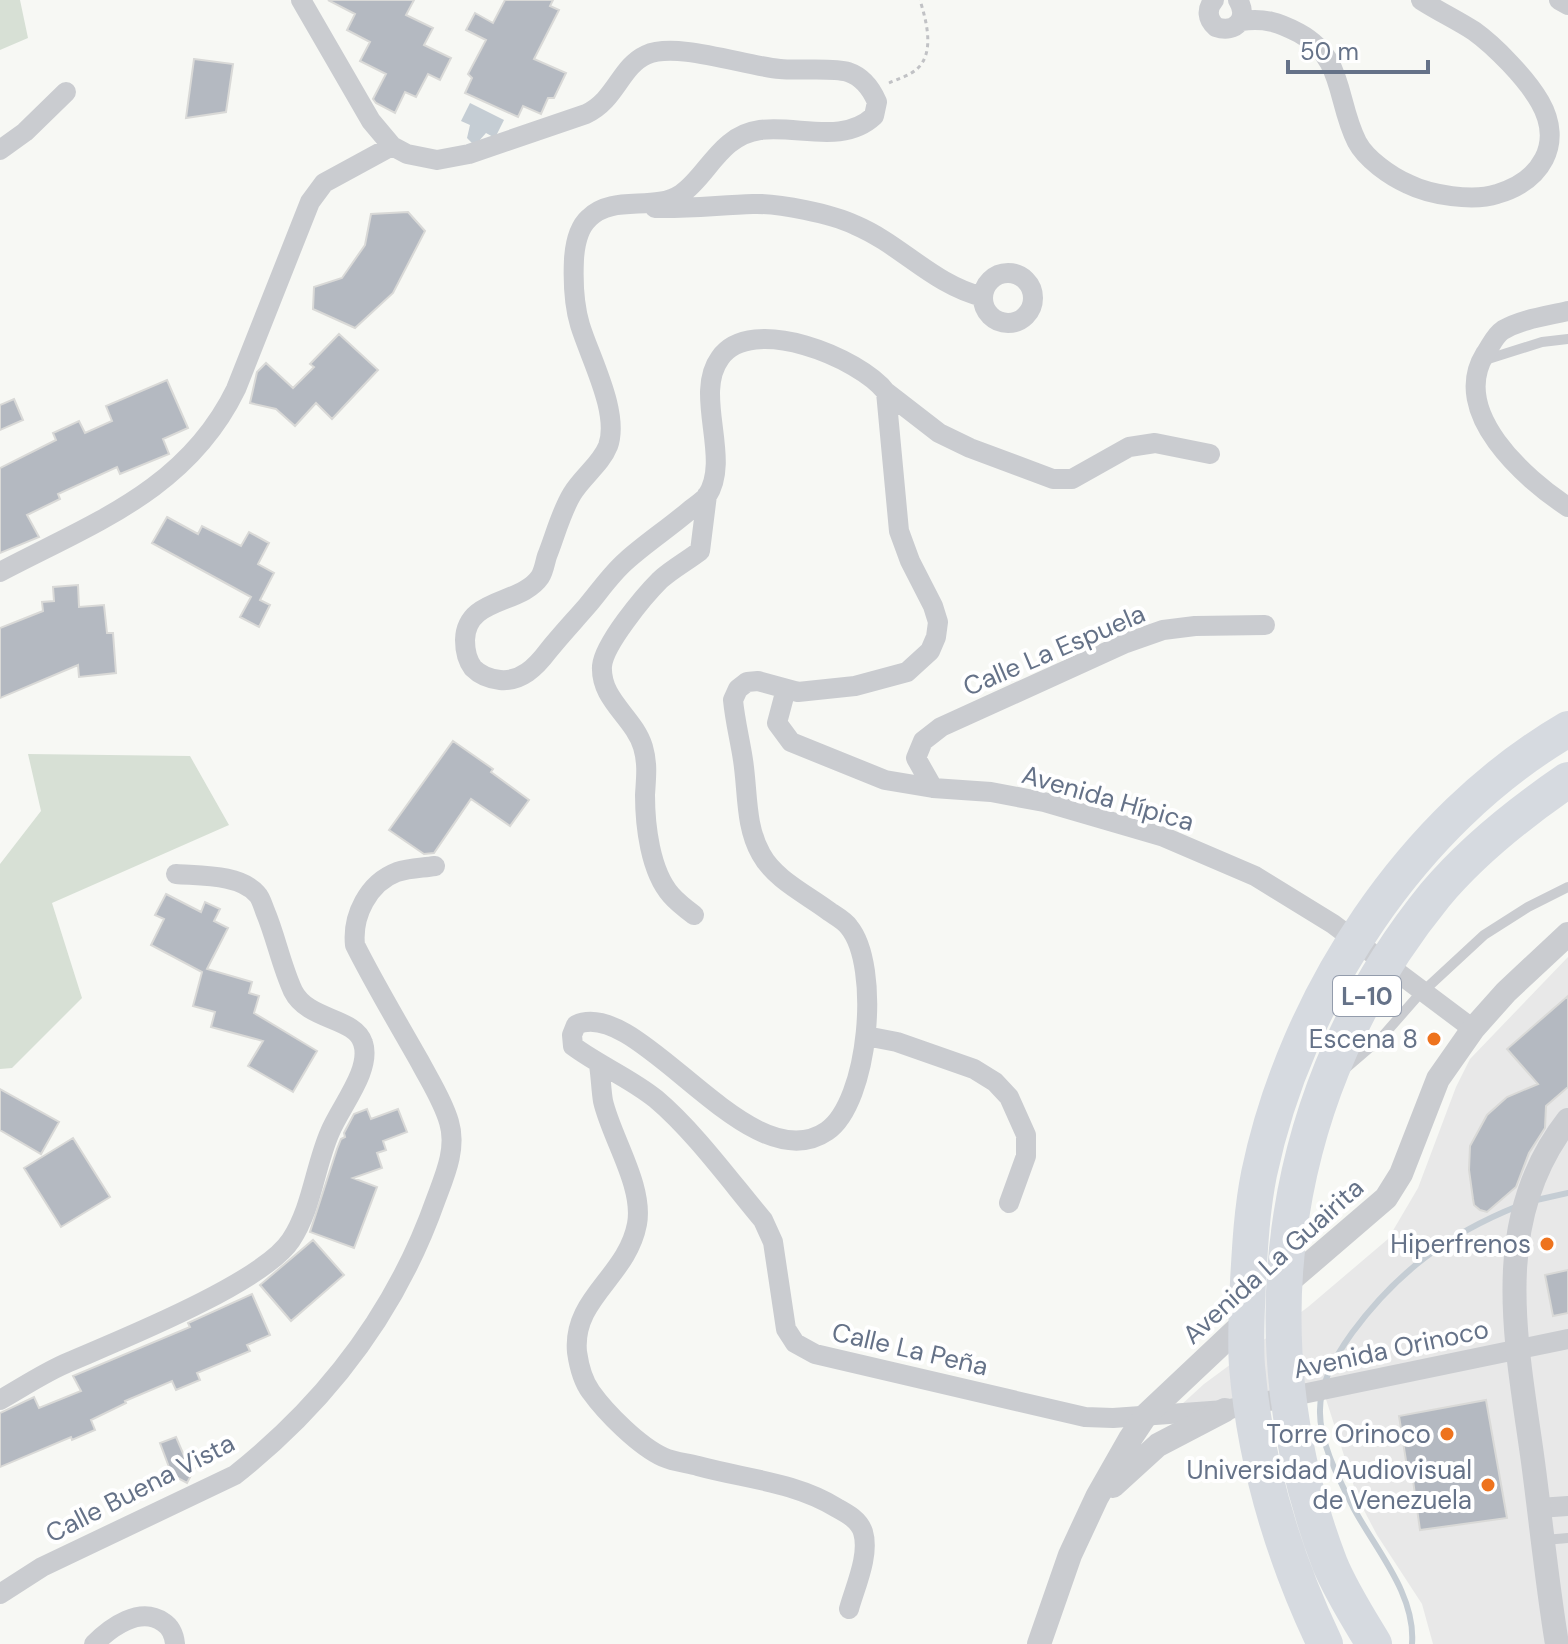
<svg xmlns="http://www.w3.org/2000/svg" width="1568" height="1644" font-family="'DM Sans',sans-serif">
<rect width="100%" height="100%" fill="#f7f8f4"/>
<!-- built -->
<path fill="#e8e8e8" d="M 1568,957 L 1568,1644 L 1433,1644 L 1422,1604 L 1377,1535 L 1358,1499 L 1324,1393 L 1181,1405 L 1204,1384 L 1308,1307 L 1388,1239 L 1418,1188 L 1456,1087 L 1470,1059 Z"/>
<!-- green -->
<path fill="#d7e0d5" d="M 0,0 L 20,0 L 28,38 L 0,50 Z
M 28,754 L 190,756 L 229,825 L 52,903 L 82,998 L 12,1068 L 0,1069 L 0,864 L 41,811 Z"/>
<!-- water -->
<path fill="#c5cdd4" d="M 470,103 L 504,120 L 495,138 L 486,133 L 478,142 L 472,143 L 467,138 L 470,125 L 461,121 Z"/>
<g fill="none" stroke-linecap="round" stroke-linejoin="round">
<!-- stream -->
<path stroke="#c5cdd4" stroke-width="6" d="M 1532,1201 L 1568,1193
M 1412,1644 C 1416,1594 1375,1549 1353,1507 C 1339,1479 1319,1442 1320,1410 C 1320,1383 1336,1355 1352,1333 C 1397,1272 1448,1234 1518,1206"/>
</g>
<!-- building -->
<path fill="#b4b9c1" stroke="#d9d9d7" stroke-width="2" d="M 328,0 L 414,0 L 406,15 L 433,28 L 424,45 L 451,58 L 440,80 L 428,74 L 416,97 L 405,92 L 395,113 L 376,103 L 373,99 L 386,74 L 360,61 L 370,42 L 347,30 L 355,14 Z
M 505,0 L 553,0 L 550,6 L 559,10 L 534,59 L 566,73 L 554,98 L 548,98 L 541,114 L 523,106 L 518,117 L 465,93 L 472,78 L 468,74 L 486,40 L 466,30 L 475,13 L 493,23 Z
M 194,59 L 233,64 L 226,112 L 186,118 Z
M 408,212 L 425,231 L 393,293 L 355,328 L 313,309 L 314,287 L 342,278 L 365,245 L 371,214 Z
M 339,334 L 378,370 L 332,419 L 316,403 L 295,426 L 276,409 L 250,403 L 257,372 L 266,363 L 293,388 L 314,367 L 310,364 Z
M 167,380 L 188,428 L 163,439 L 169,454 L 120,474 L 117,467 L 58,494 L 60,499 L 27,515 L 39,537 L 0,553 L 0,468 L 56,440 L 53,433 L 79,421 L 85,433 L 112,421 L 106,406 Z
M 14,399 L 23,420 L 0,430 L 0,405 Z
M 167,517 L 198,534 L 202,526 L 241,546 L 249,532 L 269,543 L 258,564 L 274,573 L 260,600 L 270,605 L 259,627 L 240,617 L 251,597 L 152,543 Z
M 78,585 L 79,607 L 104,605 L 107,633 L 113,633 L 116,673 L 79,677 L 78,665 L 0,698 L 0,628 L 43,611 L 42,602 L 54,601 L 53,587 Z
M 453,741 L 493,769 L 491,772 L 529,800 L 510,826 L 471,799 L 434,853 L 424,854 L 389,830 Z
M 166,894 L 201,912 L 205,902 L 220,909 L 214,921 L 228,928 L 207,969 L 252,982 L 249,993 L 259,996 L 254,1013 L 317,1051 L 293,1092 L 248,1066 L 263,1041 L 211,1027 L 215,1012 L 193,1006 L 202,972 L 151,945 L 164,919 L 155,915 Z
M 1568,996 L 1568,1087 L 1546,1106 L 1545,1128 L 1529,1153 L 1516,1187 L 1487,1212 L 1480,1210 L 1474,1205 L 1473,1199 L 1469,1170 L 1470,1146 L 1487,1115 L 1507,1097 L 1538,1084 L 1507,1049 Z
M 0,1089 L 59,1122 L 41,1154 L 0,1130 Z
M 367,1109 L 371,1119 L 398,1109 L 407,1132 L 383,1141 L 386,1150 L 377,1153 L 382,1168 L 353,1178 L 377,1187 L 354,1248 L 310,1232 L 337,1149 L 341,1139 L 345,1137 L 344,1133 L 354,1114 Z
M 73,1138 L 110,1197 L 61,1227 L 24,1168 Z
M 313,1240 L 344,1275 L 291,1321 L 260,1285 Z
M 1568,1270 L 1568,1313 L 1553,1316 L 1545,1275 Z
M 252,1294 L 270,1335 L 247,1345 L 250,1351 L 197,1373 L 200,1380 L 176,1390 L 172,1381 L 125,1401 L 126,1403 L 91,1420 L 95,1430 L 72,1440 L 71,1437 L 0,1467 L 0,1413 L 34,1397 L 39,1408 L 81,1391 L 73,1376 L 190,1327 L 188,1323 Z
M 1486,1400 L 1507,1518 L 1420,1530 L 1411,1466 L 1407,1467 L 1399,1416 Z
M 176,1437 L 185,1458 L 197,1464 L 187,1483 L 172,1475 L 160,1443 Z"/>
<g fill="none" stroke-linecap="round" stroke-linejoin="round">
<!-- path -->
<path stroke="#c1c2c5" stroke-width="3" stroke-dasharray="4 4" stroke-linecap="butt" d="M 889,83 C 898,79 911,75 918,68 C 935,51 926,20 920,0"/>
<!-- service -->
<path stroke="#caccd0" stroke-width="10" d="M 1485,360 L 1542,342 L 1568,339
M 1345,1069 L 1381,1038 L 1417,997 L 1484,935 L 1528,907 L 1568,887
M 1545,1540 L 1568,1538"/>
<!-- minor -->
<path stroke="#caccd0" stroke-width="20" d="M 301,0 L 371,121 L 392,146 L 407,154 L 437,160 L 469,154 L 586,114 C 616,100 620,67 646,55 C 676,41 745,66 780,69 C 798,71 833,67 848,72 C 863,77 871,88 877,102 L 874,116 C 843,145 798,125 760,130 C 720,135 707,177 681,194 C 654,212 613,194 589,218 C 578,228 575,244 574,259 C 573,280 574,305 580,325 C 590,358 620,413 608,446 C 601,464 582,477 572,494 C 561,512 555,536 547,556 C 545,562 544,571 540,577 C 521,605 466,597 465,640 C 465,650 467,660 473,668 C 480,675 490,679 500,680 C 521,682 536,667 548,651 C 560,636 574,621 587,606 C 599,592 611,574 626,561 C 646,543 669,528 690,510 C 695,506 703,501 707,496 C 732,458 693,395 720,358 C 751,313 860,358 886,392 L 899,531 L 910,561 L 933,606 L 938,622 L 936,637 L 930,651 L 907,672 L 855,686 L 798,692 L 758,681 L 747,682 L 738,689 L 733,700 C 735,721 740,740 743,760 C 748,792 745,826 761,854 C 775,880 808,895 830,912 C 836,916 845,921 849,927 C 881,966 869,1102 827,1131 C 749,1185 639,995 576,1025 L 572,1035 L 573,1046 C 600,1066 630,1078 656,1099 C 694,1131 731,1182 763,1220 L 773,1242 L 786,1329 L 795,1343 L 815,1354 L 1085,1417 L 1113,1418 L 1225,1410 L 1568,1339
M 1214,0 C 1206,9 1207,19 1216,27 C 1236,34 1249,18 1238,0
M 1559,0 L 1568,5
M 1241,21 C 1265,18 1278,22 1299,33 C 1345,58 1336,101 1357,142 C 1366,159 1390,176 1408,184 C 1430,195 1473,202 1497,194 C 1541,181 1564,144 1540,102 C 1527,79 1495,46 1474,31 C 1457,20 1438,11 1421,0
M 0,150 L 25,132 L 66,92
M 655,208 C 688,209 720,205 753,204 C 779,203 832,214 855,225 C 902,245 932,284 983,297
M983 298a25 25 0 1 1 50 0a25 25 0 1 1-50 0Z
M 1568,311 C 1547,316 1522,319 1503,330 C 1494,336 1491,346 1485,354 C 1449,412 1525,479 1568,507
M 886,392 L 939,433 L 970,448 L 1053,479 L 1072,479 L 1129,447 L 1155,443 L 1210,454
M 0,572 C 93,523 187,490 236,389 L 310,202 L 324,183 L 392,146
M 786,689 L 777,723 L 791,742 L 885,780 L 933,788 L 991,792 L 1044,802 L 1164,837 L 1255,876 L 1333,924 L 1473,1029
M 933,788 L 916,758 L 923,741 L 941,727 L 1126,643 L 1163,630 L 1195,626 L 1265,625
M 694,915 C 686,909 677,902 671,895 C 650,871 645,825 645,795 C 646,778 648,764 643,747 C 634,717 600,700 602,666 C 604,644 644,596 660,580 C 672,569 687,561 700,551 L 707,495
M 866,1036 L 897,1042 L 974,1069 L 995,1082 L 1009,1097 L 1026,1135 L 1026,1156 L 1009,1203
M 599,1065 C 601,1077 601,1089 603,1101 C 611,1137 644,1186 637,1224 C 627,1277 572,1298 577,1352 C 579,1366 582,1380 591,1392 C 606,1413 639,1446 663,1457 C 674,1462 687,1463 698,1466 C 746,1479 795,1482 837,1508 C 848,1514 859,1520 863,1532 C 870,1555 855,1587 849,1609
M 0,1400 C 23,1387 45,1372 69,1362 C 120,1340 263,1283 291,1240 C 312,1208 315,1166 330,1132 C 340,1107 372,1070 363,1043 C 355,1017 308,1021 293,991 C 281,965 276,937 265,911 C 263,906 261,898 257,894 C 240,874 200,876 176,874
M 1539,1508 L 1568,1506
M 0,1594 L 42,1567 L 235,1475 C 327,1402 397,1310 436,1199 C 445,1175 457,1148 449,1122 C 443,1101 430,1081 420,1062 C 398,1023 375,985 355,945 C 352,916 368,883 397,872 C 409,868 422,868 435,866
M 94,1644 C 111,1627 140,1606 163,1622 C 171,1627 174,1634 175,1644"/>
<!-- tertiary -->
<path stroke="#caccd0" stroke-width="24" d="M 1280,1289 L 1386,1198 L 1401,1174 L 1438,1079 L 1473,1029 L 1506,992 L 1568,934
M 1113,1486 L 1158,1445 L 1225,1410
M 1039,1644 L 1070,1555 L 1097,1497 L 1130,1439 L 1146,1415 L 1250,1317
M 1557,1644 C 1547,1583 1541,1522 1533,1462 C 1517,1344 1488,1222 1568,1120"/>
<!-- motorway -->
<path stroke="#d6dae0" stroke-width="36" d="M 1325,1644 C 1284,1558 1255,1462 1247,1366 C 1245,1338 1247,1310 1248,1282 C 1250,1245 1252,1209 1259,1174 C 1296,997 1412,820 1568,729
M 1374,1644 C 1359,1619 1341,1591 1330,1564 C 1242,1336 1280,1085 1435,895 C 1472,851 1521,812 1568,780"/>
</g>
<!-- markers -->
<g fill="#ee731e" stroke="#fff" stroke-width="3">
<circle cx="1434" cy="1039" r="8"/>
<circle cx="1547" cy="1244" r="8"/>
<circle cx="1447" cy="1434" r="8"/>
<circle cx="1488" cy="1485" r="8"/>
</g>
<g text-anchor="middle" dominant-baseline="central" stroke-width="8" stroke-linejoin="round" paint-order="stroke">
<!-- shield labels -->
<rect fill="#fff" stroke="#939cac" stroke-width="2" x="1333" y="976" width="68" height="40" rx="6"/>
<g font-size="24" font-weight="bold" fill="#657288">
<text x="1367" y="996">L-10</text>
</g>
<!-- street labels -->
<g font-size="26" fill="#657288" stroke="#fff">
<text transform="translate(1054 650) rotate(-23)">Calle La Espuela</text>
<text transform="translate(1108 798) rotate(16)">Avenida Hípica</text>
<text transform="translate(1273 1261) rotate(-42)">Avenida La Guairita</text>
<text transform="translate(910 1349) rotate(13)">Calle La Peña</text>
<text transform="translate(1391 1349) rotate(-12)">Avenida Orinoco</text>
<text transform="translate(140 1488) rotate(-27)">Calle Buena Vista</text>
</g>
<!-- poi labels -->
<g font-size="26" fill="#657288" stroke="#fff" text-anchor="end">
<text x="1418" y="1039">Escena 8</text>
<text x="1531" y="1244">Hiperfrenos</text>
<text x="1431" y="1434">Torre Orinoco</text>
<text x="1472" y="1470">Universidad Audiovisual<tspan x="1472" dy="30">de Venezuela</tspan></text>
</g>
</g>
<!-- scale -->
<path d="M1288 60v12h140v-12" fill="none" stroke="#657288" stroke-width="4"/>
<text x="1300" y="60" font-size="24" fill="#657288" stroke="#ffffff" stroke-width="6" paint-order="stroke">50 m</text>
</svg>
